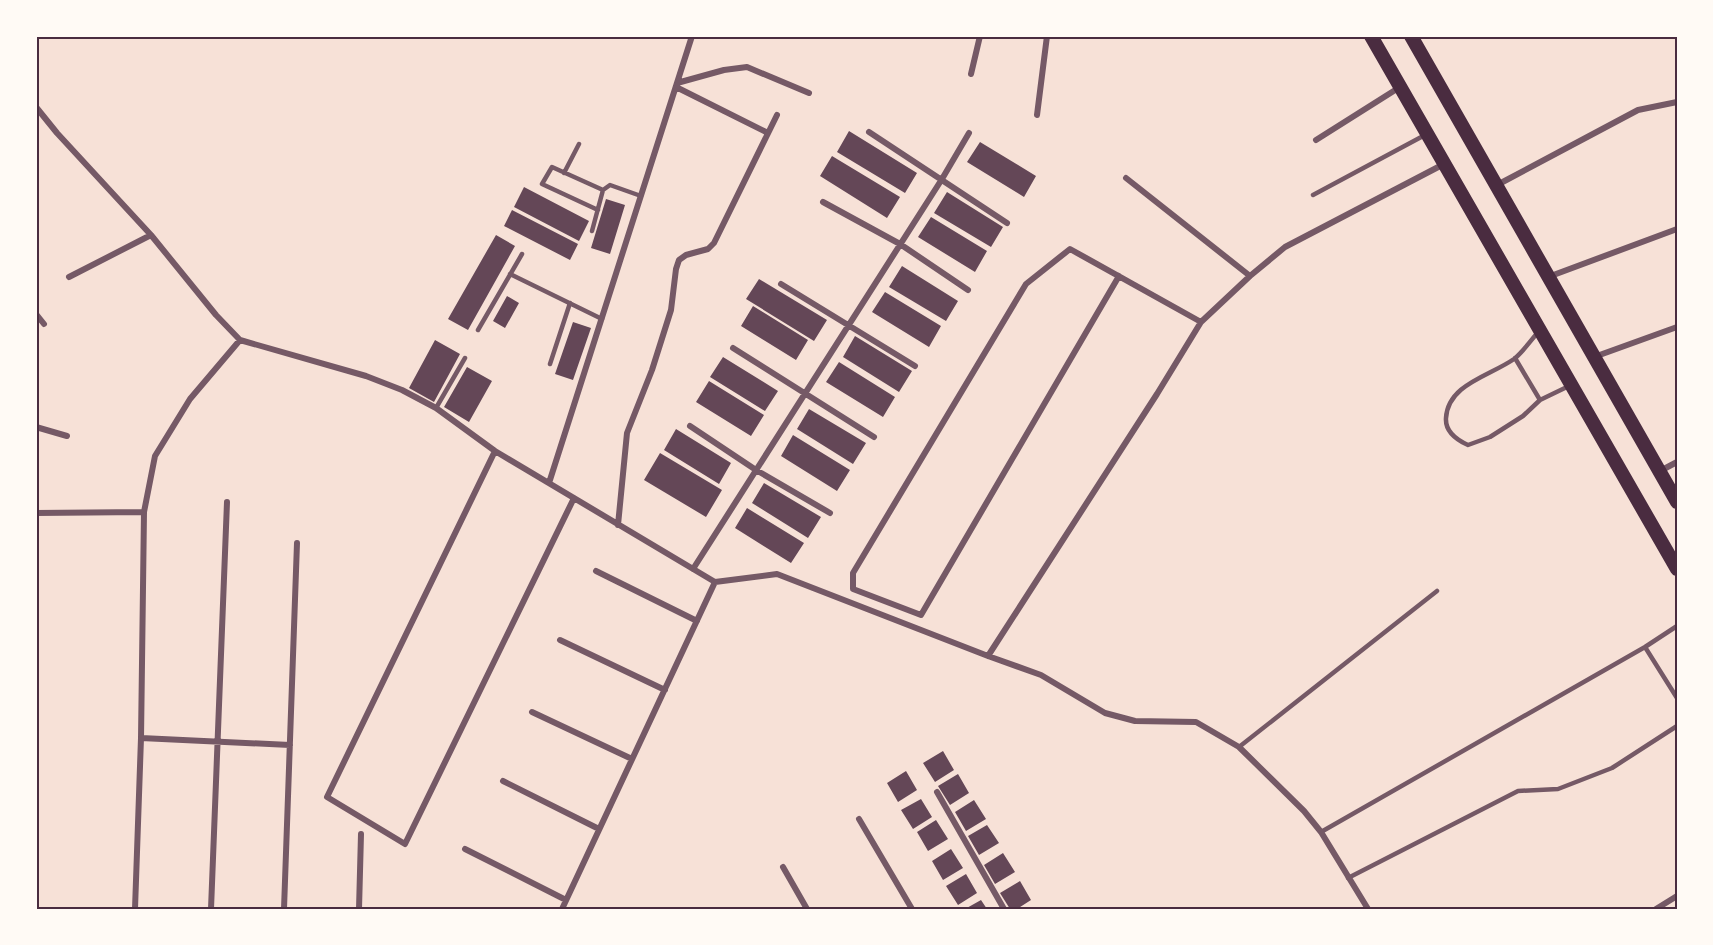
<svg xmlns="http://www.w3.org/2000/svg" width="1713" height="945" font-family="'PT Sans',sans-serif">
<rect width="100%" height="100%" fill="#f7e1d7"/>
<!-- building -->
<path fill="#644757" d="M 849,131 L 917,173 L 905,193 L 837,152 Z
M 980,142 L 1036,176 L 1024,197 L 967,162 Z
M 832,156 L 900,197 L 887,218 L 820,176 Z
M 524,187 L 589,221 L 579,241 L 514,207 Z
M 947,192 L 1003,227 L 991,247 L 934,213 Z
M 606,199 L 625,205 L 610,254 L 591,248 Z
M 512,210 L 578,244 L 570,260 L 504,226 Z
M 931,217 L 987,251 L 975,272 L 918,237 Z
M 496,235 L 515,246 L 468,330 L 448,319 Z
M 902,266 L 958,301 L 946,321 L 889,287 Z
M 759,279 L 827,320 L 814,341 L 746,299 Z
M 885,292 L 941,326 L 929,347 L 872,312 Z
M 507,296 L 519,303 L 505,328 L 493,321 Z
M 753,306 L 808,340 L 796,360 L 741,326 Z
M 573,322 L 591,328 L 573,380 L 555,374 Z
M 855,336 L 912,371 L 899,392 L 843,357 Z
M 435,340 L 460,354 L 434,402 L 409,388 Z
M 723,357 L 778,391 L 765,411 L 710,377 Z
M 839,362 L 895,397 L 883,417 L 826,382 Z
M 467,367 L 492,381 L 469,422 L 444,407 Z
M 709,381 L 764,415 L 751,436 L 696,402 Z
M 809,409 L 866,443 L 853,464 L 797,429 Z
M 676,429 L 731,463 L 719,484 L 664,450 Z
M 793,435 L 850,470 L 837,491 L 781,456 Z
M 660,453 L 722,490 L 706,517 L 644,480 Z
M 764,483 L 821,517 L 808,538 L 752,503 Z
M 747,508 L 804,543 L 791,563 L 735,528 Z
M 943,751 L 954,770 L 935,782 L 923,763 Z
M 906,771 L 917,790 L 898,802 L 887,783 Z
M 958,774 L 969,793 L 950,805 L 938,786 Z
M 921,799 L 932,817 L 913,829 L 901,810 Z
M 974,800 L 986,819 L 966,831 L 955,812 Z
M 936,820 L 948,839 L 928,851 L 917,832 Z
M 987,825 L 999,843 L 979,855 L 968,836 Z
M 951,849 L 963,868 L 943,880 L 932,861 Z
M 1003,853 L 1015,872 L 995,884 L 984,865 Z
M 966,874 L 977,893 L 958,905 L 946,886 Z
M 1020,881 L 1031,900 L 1017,909 L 1010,909 L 1000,893 Z
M 981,900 L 987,909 L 965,909 Z"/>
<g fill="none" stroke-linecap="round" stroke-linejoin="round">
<!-- service -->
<path stroke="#755966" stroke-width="4.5" d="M 564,173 L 579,144
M 1313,195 L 1425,135
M 598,210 L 542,184 L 552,167 L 603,190
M 592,231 L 603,190 L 610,185 L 641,196
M 510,274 L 602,319
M 478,330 L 522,254
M 1539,331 C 1531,340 1523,352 1514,359 C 1490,376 1448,384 1446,418 C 1445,432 1457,440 1468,445 L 1490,437 L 1523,416 L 1540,400 L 1569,386
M 1515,358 L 1540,400
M 550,364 L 570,303
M 436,408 L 465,358
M 1645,647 L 1677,698
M 1239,747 L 1437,591
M 1321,832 L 1645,647 L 1677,626
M 1348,878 L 1518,791 L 1558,789 L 1612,768 L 1677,726"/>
<!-- minor -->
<path stroke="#755966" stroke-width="6" d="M 971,74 L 980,36
M 677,83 L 724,70 L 747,67 L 809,93
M 676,87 L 768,133
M 36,107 L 57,133 L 151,235 L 216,315 L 240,340 L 366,376 L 402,390 L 436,408 L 495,451 L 715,582 L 777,574 L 988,656 L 1041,675 L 1105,713 L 1135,721 L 1196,722 L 1239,747 L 1304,811 L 1321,832 L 1368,909
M 1037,115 L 1047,36
M 869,132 L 1007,223
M 1316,140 L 1400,87
M 1126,178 L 1250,276
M 1497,185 L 1638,110 L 1677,102
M 823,202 L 900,244 L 968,290
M 1119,276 L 921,615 L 853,589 L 853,573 L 1026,284 L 1070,249 L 1201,322
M 69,277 L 151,235
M 1548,277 L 1677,229
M 781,284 L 915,366
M 36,314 L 44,324
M 733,348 L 874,437
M 1594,357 L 1677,327
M 690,426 L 756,470 L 830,513
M 36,427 L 67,436
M 495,451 L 327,797 L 405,844 L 574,498
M 1660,471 L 1677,462
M 549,483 L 692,36
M 36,513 L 144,512
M 618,525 L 627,433 L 652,370 L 671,310 L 676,269 L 679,260 L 686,255 L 708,249 L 714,243 L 777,115
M 693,569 L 942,179 L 969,133
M 596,571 L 697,621
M 560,640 L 665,690
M 988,656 L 1157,394 L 1201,322 L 1250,276 L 1285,247 L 1444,164
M 532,712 L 632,759
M 141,738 L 290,745
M 503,781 L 599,829
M 937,792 L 1004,909
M 859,819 L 912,909
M 465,849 L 566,900
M 783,867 L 807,909
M 135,909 L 141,738 L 144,512 L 155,456 L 190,399 L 240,340
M 211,909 L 227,502
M 284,909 L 297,543
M 359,909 L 361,834
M 562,909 L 715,582
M 1656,909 L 1677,896"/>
<!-- trunk -->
<path stroke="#4a2c40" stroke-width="14" d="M 1371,36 L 1677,569
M 1411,36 L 1677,502"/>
</g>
<!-- border -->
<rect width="1713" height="945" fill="none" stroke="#fffaf5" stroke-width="75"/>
<rect x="38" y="38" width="1638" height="870" fill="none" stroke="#4a2c40" stroke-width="2"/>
</svg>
